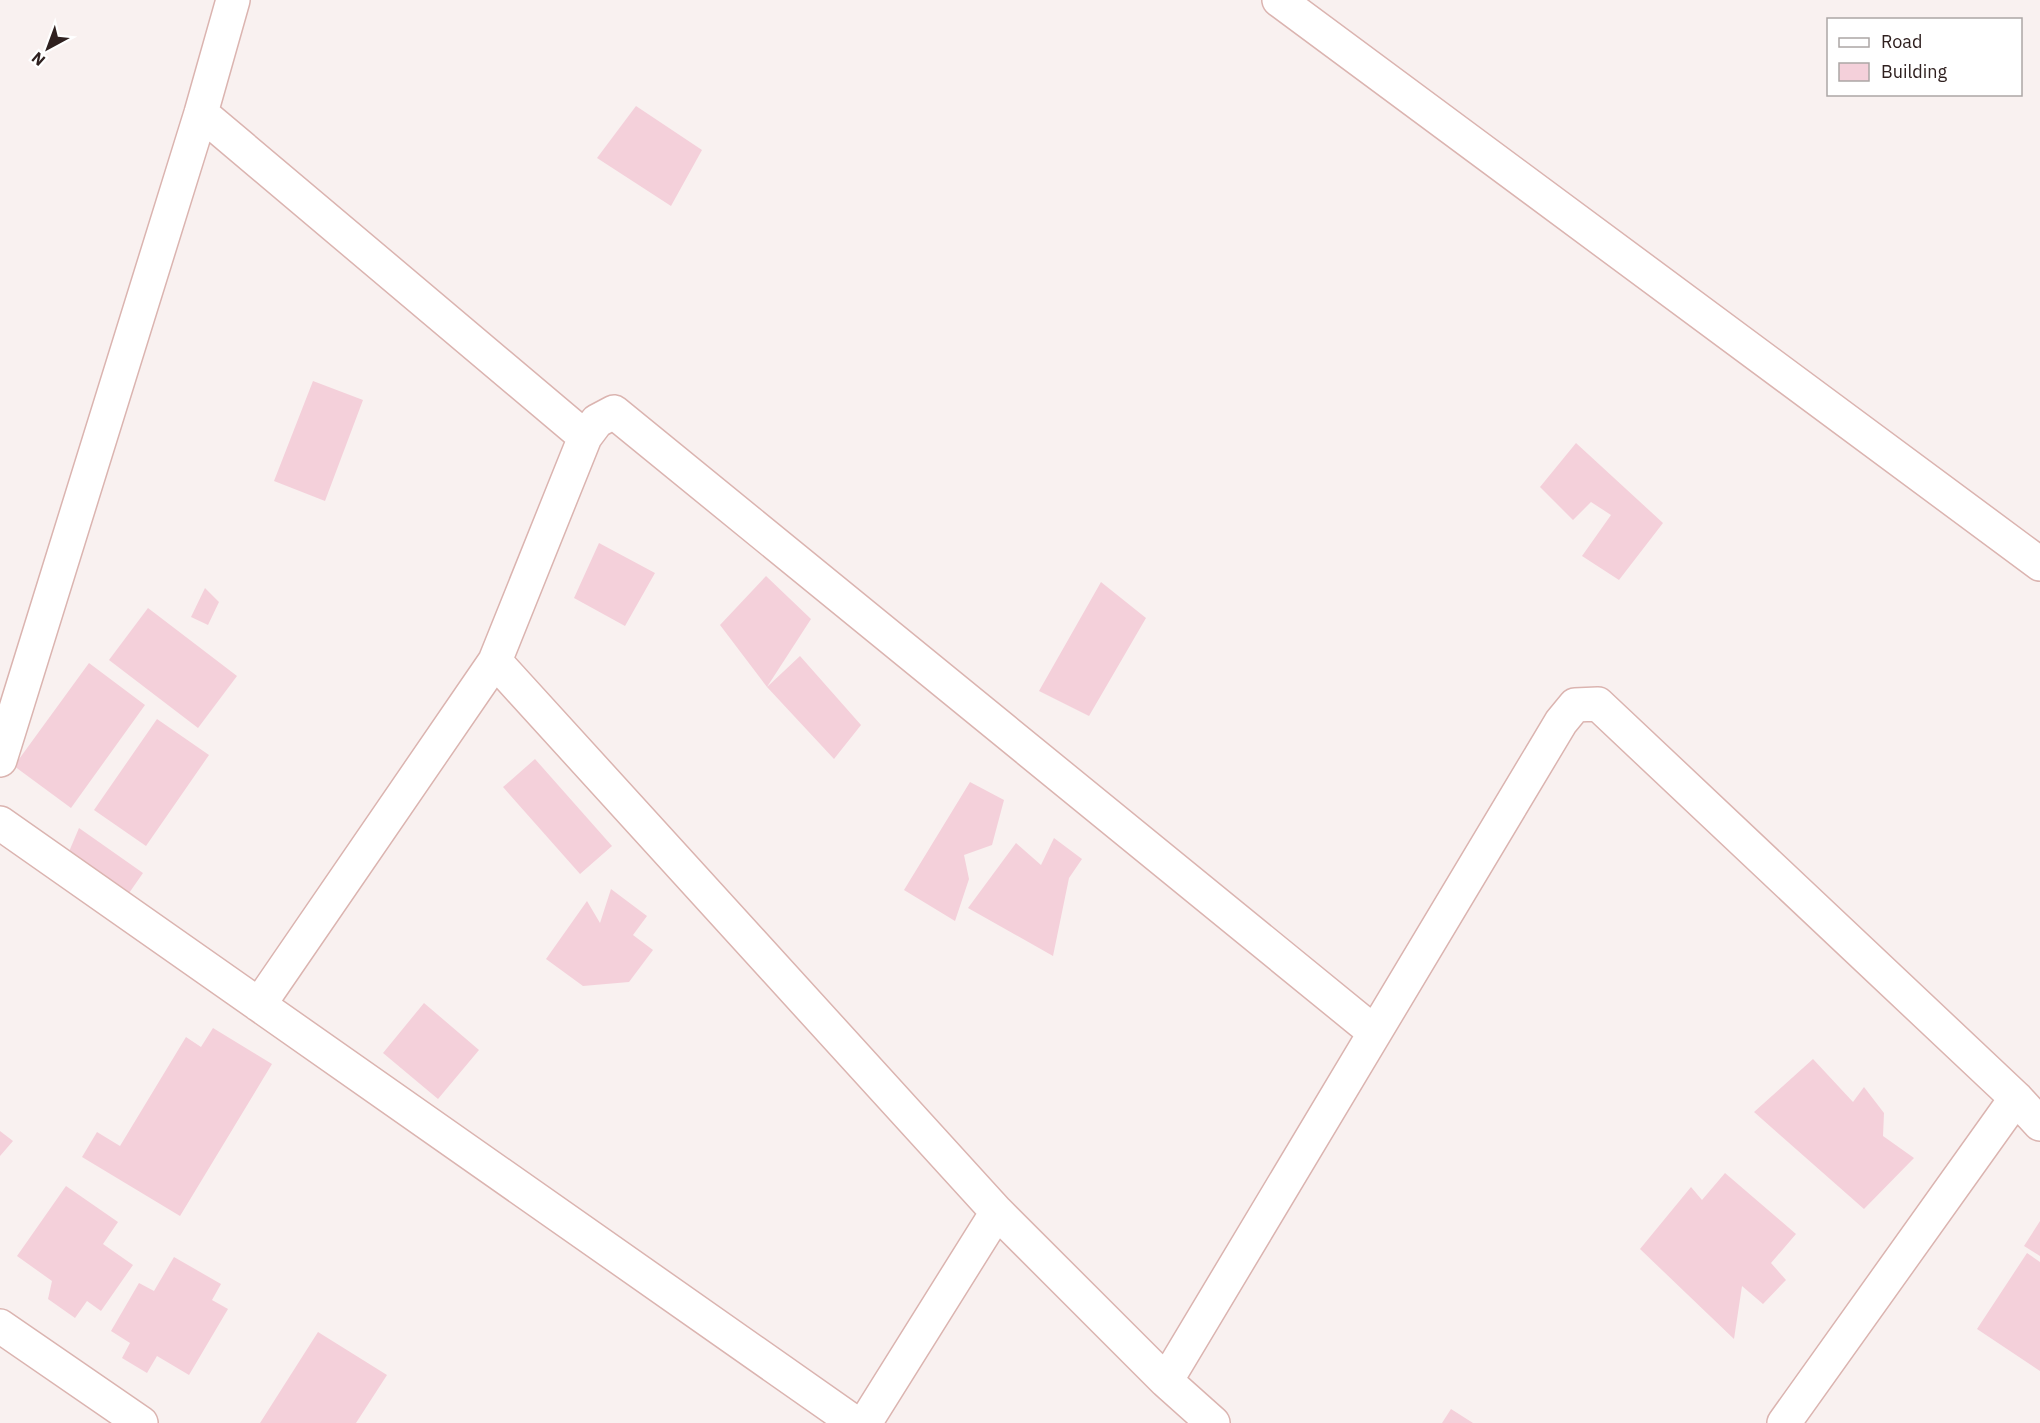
<svg xmlns="http://www.w3.org/2000/svg" width="2040" height="1423" font-family="'IBM Plex Sans',sans-serif">
<rect width="100%" height="100%" fill="#f9f1f0"/>
<!-- building -->
<path fill="#f4d0da" d="M 636,106 L 702,150 L 671,206 L 597,158 Z
M 313,381 L 363,400 L 325,501 L 274,481 Z
M 1576,443 L 1663,523 L 1619,580 L 1582,556 L 1611,515 L 1591,502 L 1573,520 L 1540,487 Z
M 599,543 L 655,573 L 625,626 L 574,598 Z
M 766,576 L 811,619 L 767,687 L 800,656 L 861,725 L 834,759 L 767,687 L 720,625 Z
M 1101,582 L 1146,618 L 1089,716 L 1039,691 Z
M 205,588 L 219,602 L 208,625 L 191,617 Z
M 148,608 L 237,676 L 198,728 L 109,660 Z
M 89,663 L 145,705 L 71,808 L 14,766 Z
M 157,719 L 209,755 L 146,846 L 94,810 Z
M 535,759 L 612,846 L 580,874 L 503,787 Z
M 970,782 L 1004,800 L 992,845 L 964,855 L 969,879 L 955,921 L 904,890 Z
M 79,828 L 143,873 L 127,896 L 68,854 Z
M 1054,838 L 1082,859 L 1069,878 L 1053,956 L 968,908 L 1016,843 L 1041,865 Z
M 611,889 L 647,916 L 633,935 L 653,950 L 629,982 L 583,986 L 546,959 L 587,901 L 600,923 Z
M 424,1003 L 479,1050 L 438,1099 L 383,1053 Z
M 213,1028 L 272,1064 L 180,1216 L 82,1157 L 97,1132 L 120,1146 L 186,1037 L 201,1047 Z
M 1813,1059 L 1853,1102 L 1864,1087 L 1884,1113 L 1883,1136 L 1914,1158 L 1864,1209 L 1754,1112 Z
M 0,1131 L 13,1141 L 0,1156 Z
M 1725,1173 L 1796,1234 L 1771,1263 L 1786,1280 L 1763,1304 L 1742,1286 L 1734,1339 L 1640,1249 L 1691,1187 L 1702,1200 Z
M 66,1186 L 118,1222 L 103,1244 L 133,1265 L 101,1311 L 87,1301 L 75,1318 L 48,1299 L 52,1281 L 17,1256 Z
M 2040,1221 L 2040,1256 L 2024,1246 Z
M 2027,1253 L 2040,1262 L 2040,1371 L 1977,1329 Z
M 174,1257 L 221,1284 L 212,1300 L 228,1309 L 189,1375 L 157,1356 L 147,1373 L 122,1358 L 130,1343 L 111,1331 L 139,1283 L 154,1291 Z
M 318,1332 L 387,1375 L 356,1423 L 260,1423 Z
M 1451,1409 L 1473,1423 L 1442,1423 Z"/>
<g fill="none" stroke-linecap="round" stroke-linejoin="round">
<defs>
<path id="minor" d="M 1279,0 L 2040,564
M 201,113 L 585,437
M 495,661 L 997,1212 L 1166,1381 L 1213,1423
M 0,760 L 201,113 L 233,0
M 0,823 L 855,1423
M 259,1005 L 495,661 L 585,437 L 597,421 L 614,412 L 1374,1032
M 0,1326 L 141,1423
M 1166,1381 L 1561,722 L 1575,705 L 1598,704 L 2016,1098 L 2040,1124
M 865,1423 L 997,1212
M 1784,1423 L 2016,1098"/>
</defs>
<!-- minor casing -->
<use href="#minor" stroke="#dbb4b0" stroke-width="36"/>
<!-- minor -->
<use href="#minor" stroke="#fff" stroke-width="33"/>
</g>
<!-- legend -->
<rect x="1827" y="18" width="195" height="78" fill="#ffffff" stroke="#aca6a5" stroke-width="1.5"/>
<rect x="1839" y="38" width="30" height="9" fill="#ffffff" stroke="#aca6a5" stroke-width="1.5"/>
<text x="1881" y="48" font-size="18" fill="#2f201f">Road</text>
<rect x="1839" y="63" width="30" height="18" fill="#f4d0da" stroke="#aca6a5" stroke-width="1.5"/>
<text x="1881" y="78" font-size="18" fill="#2f201f">Building</text>
<!-- north arrow -->
<g transform="translate(48 48) rotate(221)" stroke="#ffffff" stroke-width="4.5" paint-order="stroke">
<path d="M0-4.5L10 22L0 15L-10 22Z" fill="#2f201f"/>
<text y="-9" font-size="16" font-weight="bold" text-anchor="middle" fill="#2f201f">N</text>
</g>
</svg>
